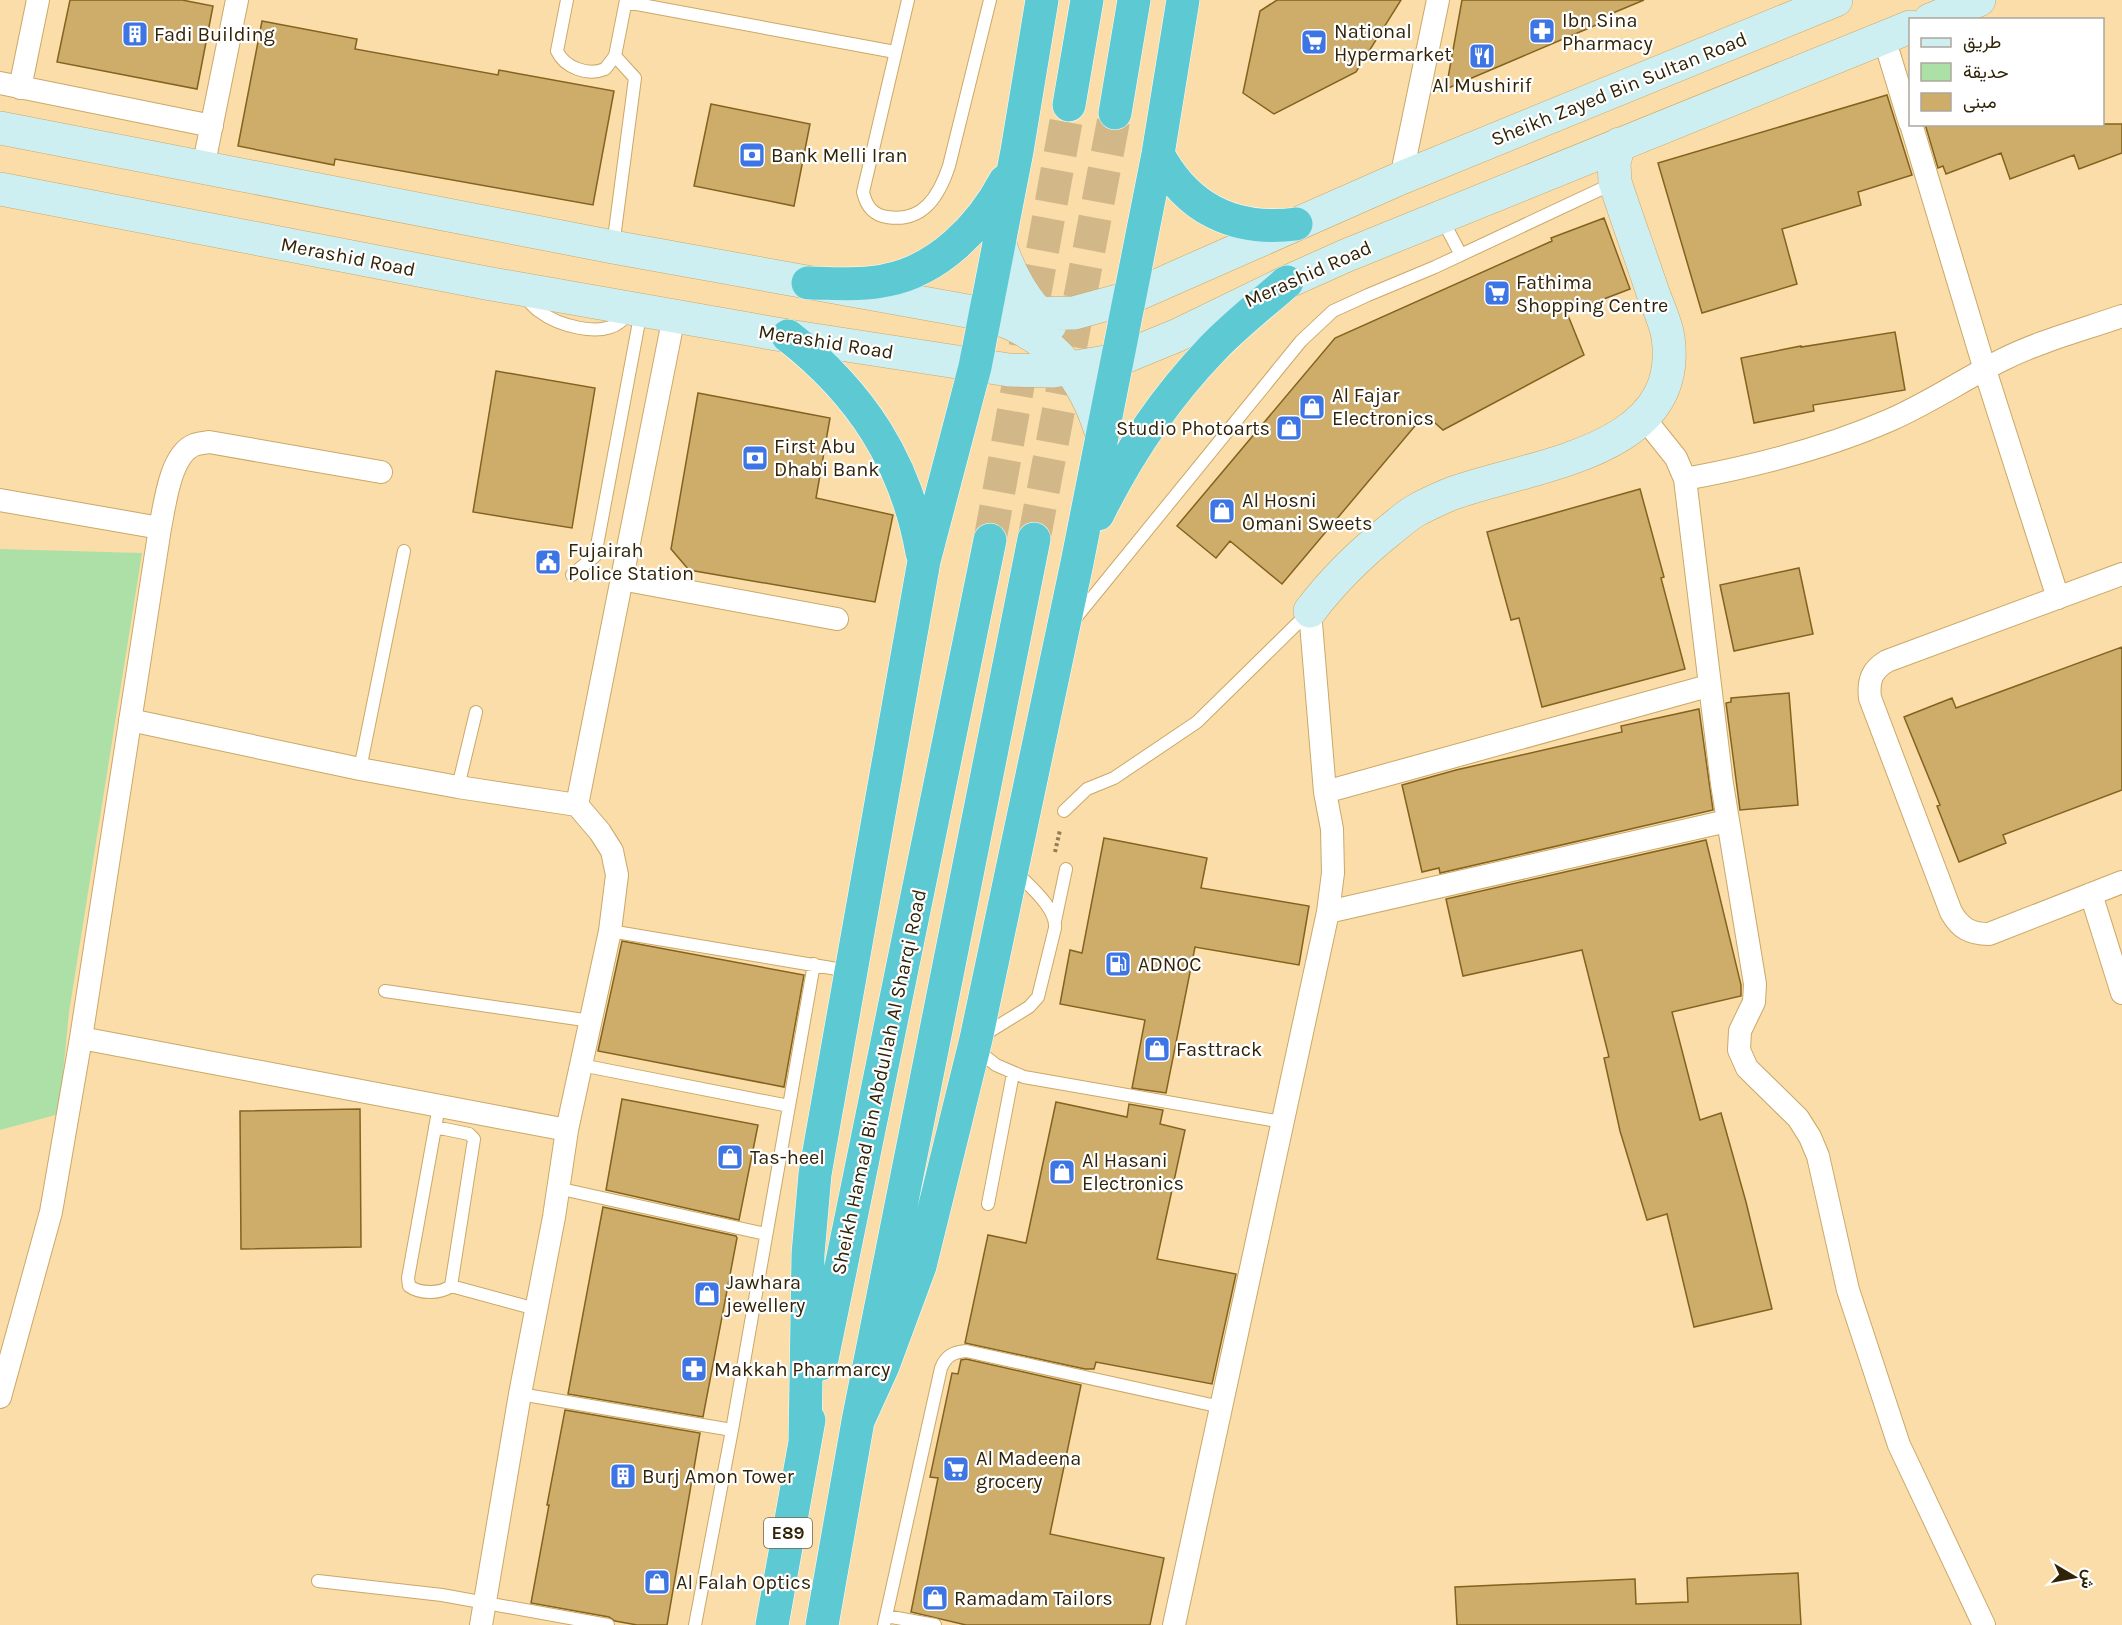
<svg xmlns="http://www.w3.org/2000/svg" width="2122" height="1625" font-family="Karla,Vazirmatn,sans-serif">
<rect width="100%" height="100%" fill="#fadda9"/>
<!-- green -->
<path fill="#ace0a7" d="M 0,549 L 142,553 L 69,1012 L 59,1114 L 0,1130 Z"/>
<!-- building -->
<path fill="#ceac6a" stroke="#83631e" stroke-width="1.5" d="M 70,0 L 182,0 L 213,6 L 197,89 L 57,62 Z
M 1277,0 L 1401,0 L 1356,72 L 1274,114 L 1243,93 L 1260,11 Z
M 1462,0 L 1644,0 L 1601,18 L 1603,22 L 1446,89 Z
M 262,21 L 357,39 L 355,49 L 498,75 L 499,70 L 614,91 L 593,205 L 335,159 L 334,165 L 238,146 Z
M 1887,95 L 1912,175 L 1858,192 L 1861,205 L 1782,229 L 1797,284 L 1702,313 L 1658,163 Z
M 711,104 L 810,124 L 794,206 L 694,186 Z
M 1925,124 L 2122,124 L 2122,153 L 2079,169 L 2074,155 L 2010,179 L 2001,153 L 1946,174 L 1943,166 L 1938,168 Z
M 1604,218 L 1630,289 L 1567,313 L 1584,355 L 1443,430 L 1425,414 L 1282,584 L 1230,541 L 1216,558 L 1177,526 L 1335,338 L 1552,241 L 1551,238 Z
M 1895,332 L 1905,390 L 1813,405 L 1814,411 L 1754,423 L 1741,358 L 1801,346 L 1801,347 Z
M 496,371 L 595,388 L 572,528 L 473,512 Z
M 698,393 L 830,418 L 816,498 L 893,515 L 875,602 L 689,570 L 671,549 Z
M 1640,489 L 1664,577 L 1661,578 L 1685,669 L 1542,707 L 1519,618 L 1511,620 L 1487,532 Z
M 1799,568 L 1813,634 L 1734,651 L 1720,585 Z
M 2122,647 L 2122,790 L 2003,835 L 2006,843 L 1959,862 L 1937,806 L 1940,805 L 1904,717 L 1952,698 L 1956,708 Z
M 1789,693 L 1798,805 L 1740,810 L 1726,703 L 1731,702 L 1731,698 Z
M 1699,709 L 1713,810 L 1440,873 L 1439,868 L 1422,872 L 1402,785 L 1456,770 L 1622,732 L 1621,726 Z
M 1104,838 L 1207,858 L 1201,888 L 1309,906 L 1299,965 L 1195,947 L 1166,1093 L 1132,1088 L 1145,1020 L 1060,1004 L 1070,950 L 1082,953 Z
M 1706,840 L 1741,985 L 1741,996 L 1672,1012 L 1700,1120 L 1721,1113 L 1746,1202 L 1772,1309 L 1694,1327 L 1667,1214 L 1647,1220 L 1620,1131 L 1604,1058 L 1609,1057 L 1582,950 L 1463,976 L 1446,899 Z
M 622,941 L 804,975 L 784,1087 L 598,1051 Z
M 622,1099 L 758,1125 L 739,1220 L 606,1190 Z
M 1056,1102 L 1127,1117 L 1129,1104 L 1163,1110 L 1160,1124 L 1185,1130 L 1157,1259 L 1236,1274 L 1212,1384 L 1096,1362 L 1094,1369 L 1085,1369 L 965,1343 L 988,1235 L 1026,1243 Z
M 360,1109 L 361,1247 L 241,1249 L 240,1111 Z
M 603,1207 L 736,1236 L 737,1238 L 703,1417 L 568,1394 Z
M 966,1359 L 1081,1385 L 1050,1534 L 1164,1558 L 1150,1625 L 966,1625 L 911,1612 L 938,1478 L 930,1477 L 952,1373 L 958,1374 L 961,1360 Z
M 565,1410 L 700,1433 L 667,1625 L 637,1625 L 615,1621 L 609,1617 L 531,1603 L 549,1505 L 547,1505 Z
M 1798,1573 L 1801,1625 L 1457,1625 L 1455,1587 L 1635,1579 L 1636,1604 L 1688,1602 L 1687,1578 Z"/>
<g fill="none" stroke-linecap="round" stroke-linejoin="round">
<!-- highway-tunnel -->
<path stroke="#d2b889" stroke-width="33" stroke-dasharray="33 16" stroke-linecap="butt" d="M 1034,539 L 1115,113
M 990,540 L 1069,105"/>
<defs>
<path id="lane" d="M 567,0 L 557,51 C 565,68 588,76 605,69 L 615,56 L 626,0
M 908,0 L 863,192 C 866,205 872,215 887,217 C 923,223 939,196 949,166 L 990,0
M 626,2 L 895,52
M 1442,219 L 1461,255
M 613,246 L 635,78 L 615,56
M 525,297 C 530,302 534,308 539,311 C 557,325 600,338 620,322 C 624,319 627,315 630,312
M 572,575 L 595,556 L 641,311
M 1074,620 L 1301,341 L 1333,311 L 1368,295 L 1435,267 L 1614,183
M 360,769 L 404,551
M 458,787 L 476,712
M 1064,811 L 1087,789 L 1114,778 L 1197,722 L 1310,611
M 1055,921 L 1066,869
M 610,931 L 849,971
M 385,991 L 591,1021
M 982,1036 L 1029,1007 L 1038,997 L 1055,928 C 1057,908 1029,886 1016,872
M 977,1050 L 996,1065 L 1024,1077 L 1282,1122
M 581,1065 L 789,1106
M 435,1127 L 469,1134 L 474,1139 L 451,1286 C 440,1294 420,1294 409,1286 L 408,1278 L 439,1106
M 557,1188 L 766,1234
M 988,1204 L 1013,1074
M 451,1286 L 536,1309
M 520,1394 L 732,1430
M 318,1581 L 442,1595 L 608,1625
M 886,1616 L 935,1625
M 695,1625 L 732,1430 L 814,964
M 884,1625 L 941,1368 C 946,1356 953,1352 966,1351 L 1221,1407"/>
<path id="street" d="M 1884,38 L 1910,123
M 0,83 L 212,126
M 20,88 L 38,0
M 1911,124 L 1985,370 L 2058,598
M 203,168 L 237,0
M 1401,178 L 1438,0
M 1644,418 L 1676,458 L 1685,479 L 1722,784 L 1755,984 L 1754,1002 L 1740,1031 L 1739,1050 L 1747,1068 L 1798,1118 L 1810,1137 L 1818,1156 L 1848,1290 L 1899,1445 L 1984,1625
M 1685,479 C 1756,466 1824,449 1890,420 C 1929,403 1964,379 2002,360 C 2040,341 2082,330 2122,316
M 0,500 L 160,528
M 2122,574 L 1887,661 C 1872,670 1868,680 1870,698 L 1951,912 C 1960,928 1970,934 1989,934 L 2122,882
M 621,579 L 837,619
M 130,720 L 360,769 L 458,787 L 577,805 L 600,832 L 612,851 L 617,875 L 610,931 L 567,1130 L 554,1217 L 520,1394 L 481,1625
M 1325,792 L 1708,686
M 577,805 L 674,316
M 2091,894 L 2122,993
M 1328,912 L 1727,821
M 81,1038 L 567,1130
M 0,1397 L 51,1212 L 81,1038 L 160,528 C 165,504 170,455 194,445 C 199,443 205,443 209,442 L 381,472
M 1174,1625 L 1328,912 L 1333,873 L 1332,829 L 1325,792 L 1310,611"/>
<path id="secondary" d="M 1930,20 L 1979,0
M 0,128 L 613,247 L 984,314 L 1074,313 L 1129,298 L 1401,178 L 1836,0
M 0,189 L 486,283 L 788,336 L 1009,370 L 1053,371 L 1117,360 L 1178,335 L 1287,282 L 1345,256 L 1910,27
M 999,242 C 1010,275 1024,301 1050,325
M 995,317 C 1053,338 1085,377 1102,435
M 1310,611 C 1334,579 1359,555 1390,530 C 1398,524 1406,516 1415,511 C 1425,505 1437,500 1448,495 C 1525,465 1685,456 1668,337 C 1666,322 1657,305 1652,290 C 1640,254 1627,219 1615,182 L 1614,163 L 1619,144"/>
<path id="highway" d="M 1069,105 L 1087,0
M 1115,113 L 1134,0
M 1158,154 C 1187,209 1234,232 1296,224
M 808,283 C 834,283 861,286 887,280 C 939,270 981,226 1005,181
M 788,336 C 861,393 906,462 922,553
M 1098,514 C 1128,453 1165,398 1212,349 C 1235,325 1262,304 1287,282
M 821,1364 L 990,540
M 858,1421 L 883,1366 L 920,1266 L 976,1039 L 1077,563 L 1158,154 L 1183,0
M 805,1441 L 808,1254 L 815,1174 L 924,561 L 975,367 L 1017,151 L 1042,0
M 772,1625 L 809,1420
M 822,1625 L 858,1421 L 1034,539"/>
</defs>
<!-- lane casing -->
<use href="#lane" stroke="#cba867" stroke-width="14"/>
<!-- street casing -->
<use href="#street" stroke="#cba867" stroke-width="24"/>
<!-- secondary casing -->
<use href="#secondary" stroke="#cba867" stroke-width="34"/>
<!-- highway casing -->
<use href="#highway" stroke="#fff" stroke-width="34"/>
<!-- path -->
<path stroke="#927c55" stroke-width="4" stroke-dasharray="3 3" stroke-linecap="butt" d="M 1055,852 L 1060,830"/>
<!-- lane -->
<use href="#lane" stroke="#fff" stroke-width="12"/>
<!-- street -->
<use href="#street" stroke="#fff" stroke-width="22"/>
<!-- secondary -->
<use href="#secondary" stroke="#ceeff2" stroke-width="33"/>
<!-- highway -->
<use href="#highway" stroke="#5dcad3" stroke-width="33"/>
</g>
<!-- icons -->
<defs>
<symbol id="pharmacy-square" viewBox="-11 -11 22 22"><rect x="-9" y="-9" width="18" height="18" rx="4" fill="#3e75e5" stroke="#fff"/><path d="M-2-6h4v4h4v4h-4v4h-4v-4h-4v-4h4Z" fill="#fff"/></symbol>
<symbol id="building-square" viewBox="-11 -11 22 22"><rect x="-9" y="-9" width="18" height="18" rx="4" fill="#3e75e5" stroke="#fff"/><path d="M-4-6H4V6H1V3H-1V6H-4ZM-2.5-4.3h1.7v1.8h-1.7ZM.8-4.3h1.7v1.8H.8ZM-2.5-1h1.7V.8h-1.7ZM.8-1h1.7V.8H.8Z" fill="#fff"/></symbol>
<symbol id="supermarket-square" viewBox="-11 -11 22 22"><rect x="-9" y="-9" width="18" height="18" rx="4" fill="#3e75e5" stroke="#fff"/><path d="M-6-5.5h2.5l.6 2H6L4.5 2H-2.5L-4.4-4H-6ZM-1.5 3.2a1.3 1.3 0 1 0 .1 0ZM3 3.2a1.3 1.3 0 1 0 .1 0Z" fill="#fff"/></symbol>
<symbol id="restaurant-square" viewBox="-11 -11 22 22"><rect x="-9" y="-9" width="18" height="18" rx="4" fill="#3e75e5" stroke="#fff"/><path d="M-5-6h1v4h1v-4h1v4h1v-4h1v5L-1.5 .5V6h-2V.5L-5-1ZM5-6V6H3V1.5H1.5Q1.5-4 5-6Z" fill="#fff"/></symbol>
<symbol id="bank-square" viewBox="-11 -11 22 22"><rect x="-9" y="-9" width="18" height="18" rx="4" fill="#3e75e5" stroke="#fff"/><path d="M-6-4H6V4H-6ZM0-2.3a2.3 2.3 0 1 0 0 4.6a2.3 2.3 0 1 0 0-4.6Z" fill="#fff"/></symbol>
<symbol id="shop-square" viewBox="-11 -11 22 22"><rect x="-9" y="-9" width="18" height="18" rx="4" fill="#3e75e5" stroke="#fff"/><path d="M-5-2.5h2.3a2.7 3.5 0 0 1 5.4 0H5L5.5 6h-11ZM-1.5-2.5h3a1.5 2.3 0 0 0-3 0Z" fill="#fff"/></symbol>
<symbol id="civic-square" viewBox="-11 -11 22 22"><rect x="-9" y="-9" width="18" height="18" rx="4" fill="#3e75e5" stroke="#fff"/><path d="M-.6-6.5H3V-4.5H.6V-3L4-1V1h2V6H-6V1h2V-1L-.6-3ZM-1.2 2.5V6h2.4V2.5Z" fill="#fff"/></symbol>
<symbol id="fuel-square" viewBox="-11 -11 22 22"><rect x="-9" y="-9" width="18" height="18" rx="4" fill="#3e75e5" stroke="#fff"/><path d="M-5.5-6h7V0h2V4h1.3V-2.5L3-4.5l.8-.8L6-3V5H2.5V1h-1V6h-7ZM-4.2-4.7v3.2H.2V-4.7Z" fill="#fff"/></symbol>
</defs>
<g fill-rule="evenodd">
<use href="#pharmacy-square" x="1527" y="16" width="30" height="30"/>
<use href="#building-square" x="120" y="19" width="30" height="30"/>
<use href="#supermarket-square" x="1299" y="27" width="30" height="30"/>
<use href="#restaurant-square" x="1467" y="41" width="30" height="30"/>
<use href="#bank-square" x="737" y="140" width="30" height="30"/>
<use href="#supermarket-square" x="1482" y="278" width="30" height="30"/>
<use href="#shop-square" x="1297" y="392" width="30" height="30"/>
<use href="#shop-square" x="1274" y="413" width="30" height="30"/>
<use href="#bank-square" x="740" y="443" width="30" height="30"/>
<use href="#shop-square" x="1207" y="496" width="30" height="30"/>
<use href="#civic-square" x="533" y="547" width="30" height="30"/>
<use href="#fuel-square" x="1103" y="949" width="30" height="30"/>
<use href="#shop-square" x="1142" y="1034" width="30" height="30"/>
<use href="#shop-square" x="715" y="1142" width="30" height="30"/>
<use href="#shop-square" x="1047" y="1157" width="30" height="30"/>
<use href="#shop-square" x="692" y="1279" width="30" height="30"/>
<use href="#pharmacy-square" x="679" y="1354" width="30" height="30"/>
<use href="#supermarket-square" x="941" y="1454" width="30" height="30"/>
<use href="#building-square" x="608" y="1461" width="30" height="30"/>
<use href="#shop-square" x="642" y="1567" width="30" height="30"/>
<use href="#shop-square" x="920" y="1583" width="30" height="30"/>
</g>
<g text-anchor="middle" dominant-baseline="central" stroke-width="4.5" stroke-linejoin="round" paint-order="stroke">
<!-- shield labels -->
<rect fill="#fff" stroke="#6f6551" stroke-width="1.5" x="764" y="1518" width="48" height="30" rx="4.5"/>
<g font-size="18" font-weight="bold" fill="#312307">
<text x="788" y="1533">E89</text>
</g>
<!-- poi labels -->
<g font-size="20" fill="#312307" stroke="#fff" text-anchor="start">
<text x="1562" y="20">Ibn Sina<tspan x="1562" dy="23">Pharmacy</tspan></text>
<text x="1334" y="31">National<tspan x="1334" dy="23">Hypermarket</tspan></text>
<text x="154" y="34">Fadi Building</text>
<text x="1482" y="85" text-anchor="middle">Al Mushirif</text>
<text x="771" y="155">Bank Melli Iran</text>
<text x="1516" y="282">Fathima<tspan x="1516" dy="23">Shopping Centre</tspan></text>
<text x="1332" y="395">Al Fajar<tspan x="1332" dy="23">Electronics</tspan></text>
<text x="1270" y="428" text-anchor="end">Studio Photoarts</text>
<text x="774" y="446">First Abu<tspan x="774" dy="23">Dhabi Bank</tspan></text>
<text x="1242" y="500">Al Hosni<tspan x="1242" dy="23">Omani Sweets</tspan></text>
<text x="568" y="550">Fujairah<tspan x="568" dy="23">Police Station</tspan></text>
<text x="1138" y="964">ADNOC</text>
<text x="1176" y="1049">Fasttrack</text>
<text x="750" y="1157">Tas-heel</text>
<text x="1082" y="1160">Al Hasani<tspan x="1082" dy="23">Electronics</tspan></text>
<text x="726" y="1282">Jawhara<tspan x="726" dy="23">jewellery</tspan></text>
<text x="714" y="1369">Makkah Pharmarcy</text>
<text x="976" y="1458">Al Madeena<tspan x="976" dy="23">grocery</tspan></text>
<text x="642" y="1476">Burj Amon Tower</text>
<text x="676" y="1582">Al Falah Optics</text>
<text x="954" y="1598">Ramadam Tailors</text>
</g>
<!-- street labels -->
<g font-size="20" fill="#312307" stroke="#fff">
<text transform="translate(1619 89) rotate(-22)">Sheikh Zayed Bin Sultan Road</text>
<text transform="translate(348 257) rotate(11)">Merashid Road</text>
<text transform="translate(1308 274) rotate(-24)">Merashid Road</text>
<text transform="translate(826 342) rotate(9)">Merashid Road</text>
<text transform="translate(879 1082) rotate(-78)">Sheikh Hamad Bin Abdullah Al Sharqi Road</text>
</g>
</g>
<!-- legend -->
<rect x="1909" y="18" width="195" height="108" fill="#ffffff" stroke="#ada79c" stroke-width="1.5"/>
<rect x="1921" y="38" width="30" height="9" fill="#ceeff2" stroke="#ada79c" stroke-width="1.5"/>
<text x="1963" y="48" font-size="18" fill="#312307">طريق</text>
<rect x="1921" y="63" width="30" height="18" fill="#ace0a7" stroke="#ada79c" stroke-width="1.5"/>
<text x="1963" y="78" font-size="18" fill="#312307">حديقة</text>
<rect x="1921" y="93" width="30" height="18" fill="#ceac6a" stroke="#ada79c" stroke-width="1.5"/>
<text x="1963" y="108" font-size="18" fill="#312307">مبنى</text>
<!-- north arrow -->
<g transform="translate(2074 1577) rotate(100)" stroke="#ffffff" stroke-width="4.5" paint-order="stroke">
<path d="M0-4.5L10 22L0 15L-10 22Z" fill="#312307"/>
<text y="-9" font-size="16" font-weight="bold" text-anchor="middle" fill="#312307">ش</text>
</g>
</svg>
